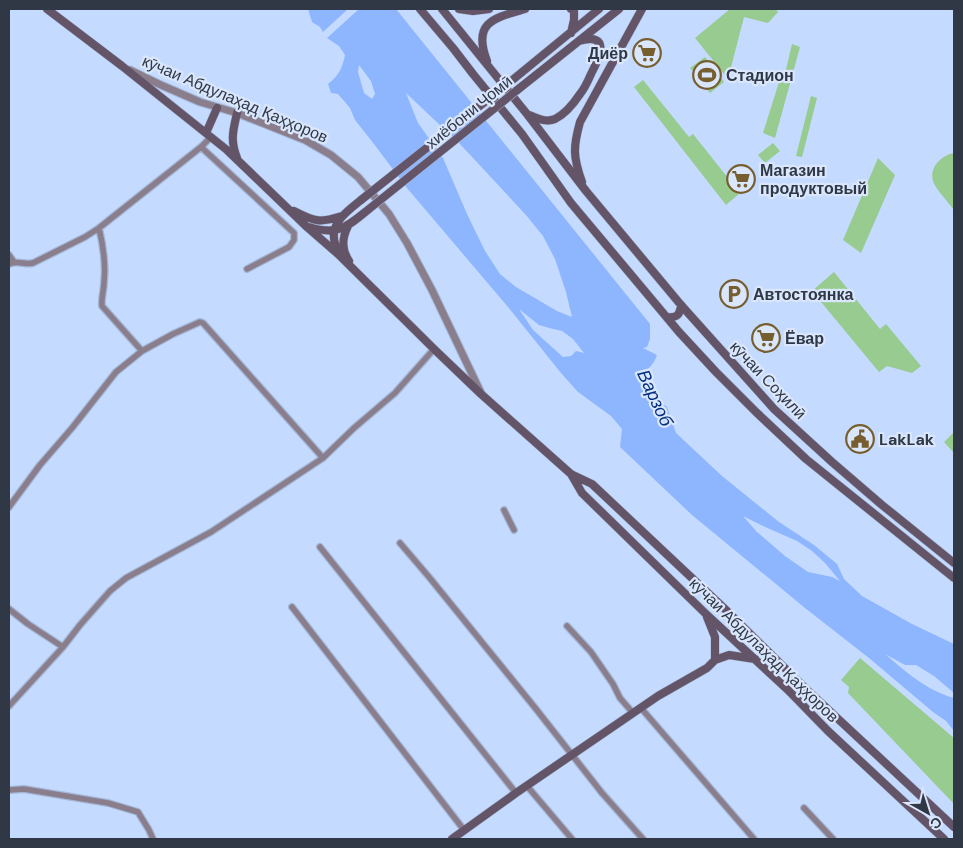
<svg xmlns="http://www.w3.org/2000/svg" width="963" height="848" font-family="'DM Sans',sans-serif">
<rect width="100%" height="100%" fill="#c4dafe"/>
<!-- green -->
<path fill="#97cb8f" d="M 730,9 L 776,9 L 778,12 L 768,23 L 744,17 L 728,79 L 695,38 Z
M 792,44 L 800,47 L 775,138 L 763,133 L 779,82 L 783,82 Z
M 705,57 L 724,82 L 710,93 L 690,68 Z
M 643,80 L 689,137 L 693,134 L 740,193 L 726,205 L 634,87 Z
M 811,96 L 817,98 L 802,157 L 796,156 Z
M 773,143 L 780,151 L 765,163 L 758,155 Z
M 954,153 L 954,210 C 949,203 935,188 933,181 C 929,167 942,155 954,153 Z
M 878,158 L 895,175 L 861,253 L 843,240 Z
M 834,272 L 880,329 L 886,324 L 921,366 L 912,373 L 887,366 L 879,372 L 812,291 Z
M 954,432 L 954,453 L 944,442 Z
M 860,658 L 954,738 L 954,804 L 848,693 L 849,687 L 841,680 Z"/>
<!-- water -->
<path fill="#8eb6fe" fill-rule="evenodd" d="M 308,9 L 348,9 L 323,32 L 320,27 L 312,22 Z
M 359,9 L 396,9 L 650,324 L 650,339 L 647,347 L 643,348 L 657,355 L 654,362 L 648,369 L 649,381 L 644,388 L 650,396 L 667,407 L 676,433 L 722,476 L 779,522 L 814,545 L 837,564 L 844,579 L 862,596 L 912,624 L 954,644 L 954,693 L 934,676 L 916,665 L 905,665 L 885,654 C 906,672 926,690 954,698 L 954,731 L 946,721 L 933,712 L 869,658 L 805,608 L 692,515 L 620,447 L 622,429 L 611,416 L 578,392 L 561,373 L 508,307 L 407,188 L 374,144 L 355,120 L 350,108 L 338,94 L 331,93 L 328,84 C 339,75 342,69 345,55 L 339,46 L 327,38 ZM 359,65 L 371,81 L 375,94 L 372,99 L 364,93 L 358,72 ZM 406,93 L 460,144 L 526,215 L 543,236 L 555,259 L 566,292 L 572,317 L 557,311 L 516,287 L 500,274 L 485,251 L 467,214 L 443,158 L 418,123 ZM 519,309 L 539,325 L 549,328 L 562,331 L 573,339 L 584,353 L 576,351 L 571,356 L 563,357 L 533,330 ZM 743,516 L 763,526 L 797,541 L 812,551 L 825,563 L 840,581 L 832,577 L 808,572 L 785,556 L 756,531 Z"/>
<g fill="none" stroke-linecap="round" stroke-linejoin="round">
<defs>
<path id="minor" d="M 201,147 L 294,233 L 294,240 L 289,247 L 247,269
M 99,228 C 103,245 106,264 104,282 C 104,290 101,298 102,306 L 142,351
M 9,255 L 14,262
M 9,264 C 18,260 24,265 33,263 L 85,237 L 99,228 L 201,147 L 211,137
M 9,507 L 40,465 L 72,428 L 116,372 L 142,351 L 173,334 L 200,322 L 203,323 L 323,458
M 504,510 L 514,530
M 400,543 L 429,577 L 536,709 L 602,793 L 643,839
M 320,547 L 516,793
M 292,607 L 464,830
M 9,609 L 28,624 L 63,647 L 9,706
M 567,626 L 591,652 L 613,684 L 620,698 L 633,713
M 63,647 L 80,625 L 110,591 L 126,578 L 211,532 L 323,458 L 354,428 L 395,393 L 434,349
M 641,708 L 754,839
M 527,786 L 572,839
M 9,790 L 24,789 L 108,803 L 138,812 L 149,830 L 153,839
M 804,808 L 833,839"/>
<path id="tertiary" d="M 130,70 L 161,85 L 200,102 L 237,113 L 305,140 L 331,155 L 358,177 L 389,214 L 407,243 L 432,290 L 481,393"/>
<path id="secondary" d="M 47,9 L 122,66 L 227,150 L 307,227 L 338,254 L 434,349 L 481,394 L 571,474 L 592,484 L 727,611 L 806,689 L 954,827
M 420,9 L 453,48 L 473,74 L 522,134 L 571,203 L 679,332 L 716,372 L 756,412 L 806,459 L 954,578
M 442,9 L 527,114 L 586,191 L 681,305 L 774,409 L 832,462 L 882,505 L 954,563
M 459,9 L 473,11 L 489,9
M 571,33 L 574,20 L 574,11 L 571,9
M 487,61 C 472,22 494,18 525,9
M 510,82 L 599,9
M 516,91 L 619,9
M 529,115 C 537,118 546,123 555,119 C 565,114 574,103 580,94 C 585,88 588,81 591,74 C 600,57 611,32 579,41
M 206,133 L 217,108
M 237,158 C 230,140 233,131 237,113
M 582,182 C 573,157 573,147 580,122 L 642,9
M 294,211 C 315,222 320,223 342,216
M 348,226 C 342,238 341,249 349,261
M 309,227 C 338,236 347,227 369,209
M 338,253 C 337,248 334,243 334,238 C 332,221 350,209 361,200
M 667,317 C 677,318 680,315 681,305
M 571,474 L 582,493 L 707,615 L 788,690 L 828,731 L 944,839
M 707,617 L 715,637 L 715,660
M 452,839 L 516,793 L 658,696 L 707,668 L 715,660 L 729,655 L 755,659"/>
</defs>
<!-- minor casing -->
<use href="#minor" stroke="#a3b6d6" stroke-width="8"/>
<!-- tertiary casing -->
<use href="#tertiary" stroke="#a3b6d6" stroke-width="9"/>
<!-- secondary casing -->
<use href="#secondary" stroke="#a3b6d6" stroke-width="9"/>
<!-- minor -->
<use href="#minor" stroke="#8a7e8c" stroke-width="5.5"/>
<!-- tertiary -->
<use href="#tertiary" stroke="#8a7e8c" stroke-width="7"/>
<!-- secondary -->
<use href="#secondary" stroke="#645467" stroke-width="8"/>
<defs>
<path id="secondary-bridge" d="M 361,200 L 510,82
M 369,209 L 516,91"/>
</defs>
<!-- secondary-bridge casing -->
<use href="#secondary-bridge" stroke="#a3b6d6" stroke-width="9" stroke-linecap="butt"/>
<!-- secondary-bridge -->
<use href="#secondary-bridge" stroke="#645467" stroke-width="8"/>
</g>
<!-- icons -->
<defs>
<symbol id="supermarket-ring" viewBox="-11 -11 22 22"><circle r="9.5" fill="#d9e6fc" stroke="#775e2f" stroke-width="1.5"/><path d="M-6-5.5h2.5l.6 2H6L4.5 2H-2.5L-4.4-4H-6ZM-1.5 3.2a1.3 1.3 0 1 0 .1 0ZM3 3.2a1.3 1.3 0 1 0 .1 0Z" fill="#775e2f"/></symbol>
<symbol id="stadium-ring" viewBox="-11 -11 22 22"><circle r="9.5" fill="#d9e6fc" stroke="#775e2f" stroke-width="1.5"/><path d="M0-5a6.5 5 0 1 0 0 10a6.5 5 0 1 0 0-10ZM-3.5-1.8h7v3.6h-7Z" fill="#775e2f"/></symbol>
<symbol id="parking-ring" viewBox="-11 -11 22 22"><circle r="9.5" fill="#d9e6fc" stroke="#775e2f" stroke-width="1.5"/><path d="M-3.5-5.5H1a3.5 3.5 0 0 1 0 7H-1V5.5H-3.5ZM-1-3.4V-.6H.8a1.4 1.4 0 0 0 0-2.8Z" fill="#775e2f"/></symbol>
<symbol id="civic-ring" viewBox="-11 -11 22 22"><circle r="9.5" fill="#d9e6fc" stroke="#775e2f" stroke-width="1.5"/><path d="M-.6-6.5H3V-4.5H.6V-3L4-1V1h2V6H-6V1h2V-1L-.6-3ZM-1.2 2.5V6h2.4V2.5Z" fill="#775e2f"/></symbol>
</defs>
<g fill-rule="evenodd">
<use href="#supermarket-ring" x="631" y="37" width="32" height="32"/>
<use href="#stadium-ring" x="691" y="59" width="32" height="32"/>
<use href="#supermarket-ring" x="725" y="163" width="32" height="32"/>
<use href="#parking-ring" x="718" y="278" width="32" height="32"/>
<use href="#supermarket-ring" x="750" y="322" width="32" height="32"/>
<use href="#civic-ring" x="844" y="423" width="32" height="32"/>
</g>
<g text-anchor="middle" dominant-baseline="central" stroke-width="4.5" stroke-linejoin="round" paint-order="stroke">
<!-- poi labels -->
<g font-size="16" font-weight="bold" fill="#303846" stroke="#d9e6fc" text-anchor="start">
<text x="628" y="53" text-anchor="end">Диёр</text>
<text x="726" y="75">Стадион</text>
<text x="760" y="170">Магазин<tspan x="760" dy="18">продуктовый</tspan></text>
<text x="753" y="294">Автостоянка</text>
<text x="785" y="338">Ёвар</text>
<text x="879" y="439">LakLak</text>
</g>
<!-- street labels -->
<g font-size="16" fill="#303846" stroke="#d9e6fc">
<text transform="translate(235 99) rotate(23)">кӯчаи Абдулаҳад Қаҳҳоров</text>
<text transform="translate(469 112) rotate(-39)">хиёбони Ҷомӣ</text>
<text transform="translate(768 380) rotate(46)">кӯчаи Соҳилӣ</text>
<text transform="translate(764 650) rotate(44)">кӯчаи Абдулаҳад Қаҳҳоров</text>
</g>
<!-- water labels -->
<g font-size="18" font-style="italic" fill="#032f7f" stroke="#d9e6fc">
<text transform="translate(655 398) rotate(65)">Варзоб</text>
</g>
</g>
<!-- border -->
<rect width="963" height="848" fill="none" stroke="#303846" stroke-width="20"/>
<!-- north arrow -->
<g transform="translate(928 813) rotate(141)" stroke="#d9e6fc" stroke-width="4" paint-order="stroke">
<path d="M0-4L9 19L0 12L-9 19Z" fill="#303846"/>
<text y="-8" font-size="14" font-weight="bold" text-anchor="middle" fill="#303846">С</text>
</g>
</svg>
